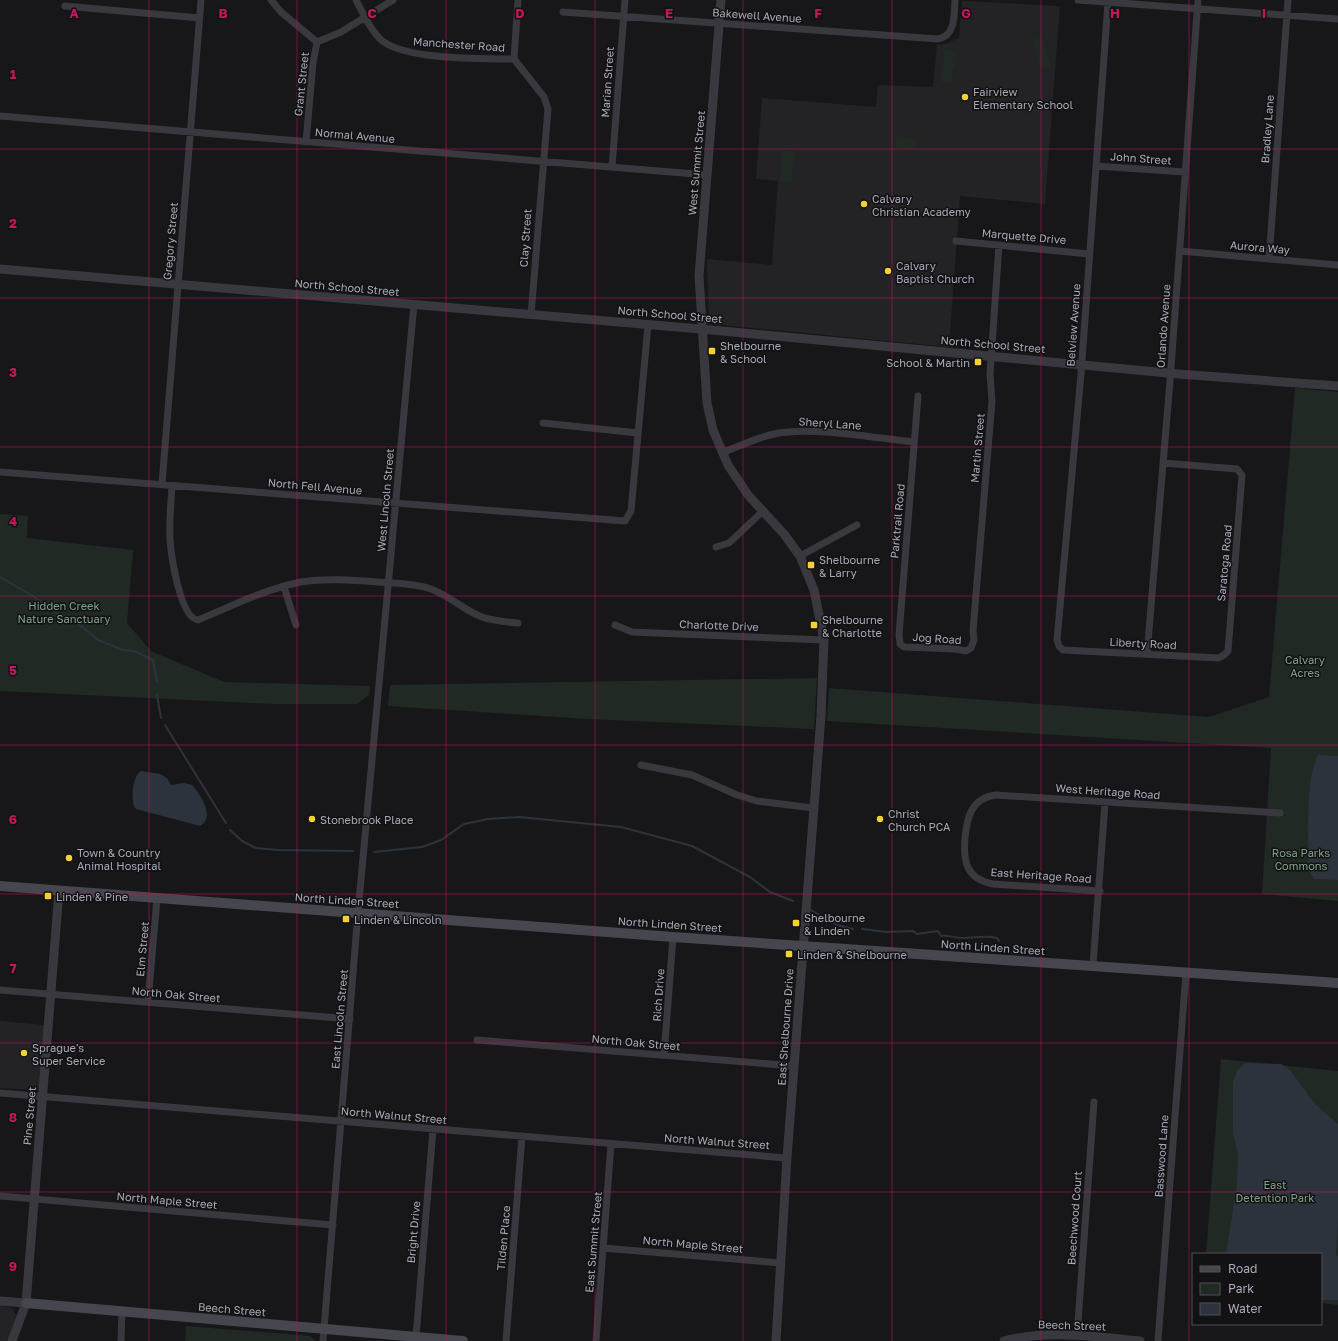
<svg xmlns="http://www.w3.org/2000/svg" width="1338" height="1341" font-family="'Golos Text',sans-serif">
<rect width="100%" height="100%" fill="#171719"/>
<!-- built -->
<path fill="#232326" d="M 962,1 L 1060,6 L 1045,204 L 960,196 L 949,347 L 713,324 L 709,319 L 707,259 L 772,265 L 778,181 L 756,179 L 762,98 L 876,107 L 878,85 L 933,87 L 937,45 L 945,44 L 959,38 Z
M 0,1021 L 45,1025 L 41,1087 L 38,1090 L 0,1088 Z
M 0,1305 L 12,1308 L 16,1315 L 8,1341 L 0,1341 Z"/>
<!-- green -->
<path fill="#202923" d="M 1042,37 L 1051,66 L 1041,69 L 1032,40 Z
M 946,50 L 957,50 L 955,69 L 953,69 L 951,83 L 941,82 L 944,51 Z
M 896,136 L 917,139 L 916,150 L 896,148 Z
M 782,150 L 795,151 L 792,182 L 780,181 Z
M 1295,388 L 1338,392 L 1338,901 L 1262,894 L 1271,748 L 827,721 L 829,688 L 1209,717 L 1269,697 Z
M 0,514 L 28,516 L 27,538 L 133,550 L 127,623 L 151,651 L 224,682 L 370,686 L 369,695 L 357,704 L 273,704 L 0,691 Z
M 817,678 L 814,729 L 587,719 L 388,706 L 390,685 Z
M 1221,1059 L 1338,1071 L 1338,1305 L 1321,1303 L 1321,1254 L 1206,1254 Z
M 186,1326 L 301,1335 L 310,1336 L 316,1341 L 185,1341 Z"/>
<!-- water -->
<path fill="#2c333d" d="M 1318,755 L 1338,756 L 1338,880 L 1314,879 L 1308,868 C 1309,840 1305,778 1318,755 Z
M 141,771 L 160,774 L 167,778 L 171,785 L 184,783 L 192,785 C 200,794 216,817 200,826 L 136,809 C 130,803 132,776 141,771 Z
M 1246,1063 L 1281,1064 L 1290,1070 L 1315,1104 L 1338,1124 L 1338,1218 L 1336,1255 L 1338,1256 L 1338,1300 L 1321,1300 L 1321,1254 L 1226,1254 L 1237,1185 L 1238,1154 L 1233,1133 L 1233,1081 L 1238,1069 Z"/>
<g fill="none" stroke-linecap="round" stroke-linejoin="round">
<!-- stream -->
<path stroke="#2c333d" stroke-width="2" d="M 0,577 L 33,596 L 56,613 L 80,625 L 98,640 L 123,650 L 134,651 L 153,660 L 157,682
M 157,695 L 161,718
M 165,725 L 226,823
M 230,830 L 242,841 L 256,848 L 278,850 L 353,851
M 374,852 L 422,847 L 441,840 L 464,824 L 488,819 L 519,817 L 621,827 L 692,846 L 750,877 L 770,892 L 793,901
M 811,910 L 837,925 L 853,929
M 862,929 L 887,932 L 913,931 L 917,934 L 938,931 L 941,936 C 949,935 955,938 963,938 C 974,938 985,935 997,938 L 999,941"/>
<!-- minor -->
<path stroke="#38383e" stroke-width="7" d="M 271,0 L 281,12 L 317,42 L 313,63 L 306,142
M 356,0 C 363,13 369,28 380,39 C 402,60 483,59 514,59
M 518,0 L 514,59 L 544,97 L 548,109 L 531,315
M 1078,0 L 1338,19
M 1108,2 L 1081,374 L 1057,640 L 1059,646 L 1063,650 L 1219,658 L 1224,655 L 1228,651 L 1242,475 L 1237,469 L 1163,463
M 65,6 L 199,18
M 563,12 L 938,39 C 956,36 954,14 955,0
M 317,42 L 341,32 L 393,0
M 0,116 L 707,175
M 1096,166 L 1185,172
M 612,167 L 625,0
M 956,241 L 1089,254
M 1180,251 L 1338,265
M 1269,259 L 1288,0
M 918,396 L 899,635 L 900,644 L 904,647 L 955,649 L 966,651 L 971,648 L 974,640 L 973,631 L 992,401 L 990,374 L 999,245
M 543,423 L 638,433
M 722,453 C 739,446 756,438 774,434 C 814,426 873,438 914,442
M 0,472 L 625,521 L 631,511 L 648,325
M 162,484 L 201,0
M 172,486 C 171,503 169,521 170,539 C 171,555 180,618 198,620 C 232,606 265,589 301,582 C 326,578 352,580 377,582 C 394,583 412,583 428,588 C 448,594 463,610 482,617 C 493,621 506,622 518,623
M 716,547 L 729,543 L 763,511
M 800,556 L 857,525
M 284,587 L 296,625
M 615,625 L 632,632 L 824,640
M 1147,654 L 1170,381 L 1198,0
M 641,765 L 692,775 L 737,795 L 757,801 L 813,808
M 1100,891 L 993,884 C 966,879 963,861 965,838 C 967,816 972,798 996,795 L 1280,813
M 1093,965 L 1105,803
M 0,990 L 350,1019
M 148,1002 L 157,898
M 477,1040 L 794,1066
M 664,1055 L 673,937
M 0,1093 L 787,1158
M 0,1196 L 333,1225
M 603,1248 L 781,1263
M 1077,1336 L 1094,1102
M 416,1337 L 433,1129
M 121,1341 L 122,1312
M 323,1341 L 358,912 L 414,304
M 506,1341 L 522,1136
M 596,1341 L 611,1144
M 1158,1341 L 1186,972"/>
<!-- tertiary -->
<path stroke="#38383e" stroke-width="9" d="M 721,0 L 699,276 L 707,403 L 713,430 L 728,465 L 748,495 L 784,534 L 800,556 L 814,590 L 824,640 L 821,716 L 787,1158 L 776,1341
M 0,269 L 712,330 L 1178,374 L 1338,386
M 0,1301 L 26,1303
M 12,1341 L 26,1303 L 59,891
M 1004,1341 C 1048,1329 1096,1337 1140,1341"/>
<!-- secondary -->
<path stroke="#46464e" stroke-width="10" d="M 0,886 L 673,937 L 1338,983
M 26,1303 L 463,1341"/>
</g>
<!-- grid -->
<path fill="none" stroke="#c2185b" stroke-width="1" stroke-opacity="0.55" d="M 149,0 L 149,1341M 297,0 L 297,1341M 446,0 L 446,1341M 595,0 L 595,1341M 743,0 L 743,1341M 892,0 L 892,1341M 1041,0 L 1041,1341M 1189,0 L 1189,1341M 0,149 L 1338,149M 0,298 L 1338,298M 0,447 L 1338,447M 0,596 L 1338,596M 0,745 L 1338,745M 0,894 L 1338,894M 0,1043 L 1338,1043M 0,1192 L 1338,1192"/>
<!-- markers -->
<g fill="#f3d034" stroke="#121214" stroke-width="1.5">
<circle cx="965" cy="97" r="4"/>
<circle cx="864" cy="204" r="4"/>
<circle cx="888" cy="271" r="4"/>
<rect x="708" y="347" width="8" height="8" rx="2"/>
<rect x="974" y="358" width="8" height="8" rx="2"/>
<rect x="807" y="561" width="8" height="8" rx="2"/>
<rect x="810" y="621" width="8" height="8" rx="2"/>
<circle cx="312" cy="819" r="4"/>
<circle cx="880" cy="819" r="4"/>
<circle cx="69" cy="858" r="4"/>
<rect x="44" y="892" width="8" height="8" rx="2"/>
<rect x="342" y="915" width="8" height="8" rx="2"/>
<rect x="792" y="919" width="8" height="8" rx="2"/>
<rect x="785" y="950" width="8" height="8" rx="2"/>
<circle cx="24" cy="1053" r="4"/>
</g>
<g text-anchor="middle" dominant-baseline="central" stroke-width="3" stroke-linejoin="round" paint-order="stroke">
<!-- street labels -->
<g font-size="11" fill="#a9abb9" stroke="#121214">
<text transform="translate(757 15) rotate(4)">Bakewell Avenue</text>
<text transform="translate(459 44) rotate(4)">Manchester Road</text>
<text transform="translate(607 82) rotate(-86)">Marian Street</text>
<text transform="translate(301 84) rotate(-84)">Grant Street</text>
<text transform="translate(1267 129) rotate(-86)">Bradley Lane</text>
<text transform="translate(355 135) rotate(5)">Normal Avenue</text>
<text transform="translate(1141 158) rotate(4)">John Street</text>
<text transform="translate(696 163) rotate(-85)">West Summit Street</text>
<text transform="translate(1024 236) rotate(5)">Marquette Drive</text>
<text transform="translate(525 238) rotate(-86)">Clay Street</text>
<text transform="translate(170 241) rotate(-85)">Gregory Street</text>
<text transform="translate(1260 247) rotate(5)">Aurora Way</text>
<text transform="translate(347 287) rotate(5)">North School Street</text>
<text transform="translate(670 314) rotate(5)">North School Street</text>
<text transform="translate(1073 325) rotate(-86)">Belview Avenue</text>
<text transform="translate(1163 326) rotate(-86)">Orlando Avenue</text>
<text transform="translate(993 344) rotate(5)">North School Street</text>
<text transform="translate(830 423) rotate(4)">Sheryl Lane</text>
<text transform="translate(977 448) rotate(-85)">Martin Street</text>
<text transform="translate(315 486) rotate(5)">North Fell Avenue</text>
<text transform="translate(385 500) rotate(-85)">West Lincoln Street</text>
<text transform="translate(897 521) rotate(-85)">Parktrail Road</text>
<text transform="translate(1224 563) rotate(-85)">Saratoga Road</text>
<text transform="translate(719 625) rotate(2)">Charlotte Drive</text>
<text transform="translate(937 638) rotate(4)">Jog Road</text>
<text transform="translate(1143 643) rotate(3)">Liberty Road</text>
<text transform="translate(1108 791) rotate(4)">West Heritage Road</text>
<text transform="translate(1041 875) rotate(4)">East Heritage Road</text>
<text transform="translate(347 900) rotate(4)">North Linden Street</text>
<text transform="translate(670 924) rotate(4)">North Linden Street</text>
<text transform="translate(993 947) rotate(4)">North Linden Street</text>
<text transform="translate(142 949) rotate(-85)">Elm Street</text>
<text transform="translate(176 994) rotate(5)">North Oak Street</text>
<text transform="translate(658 995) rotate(-86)">Rich Drive</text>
<text transform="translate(339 1019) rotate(-85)">East Lincoln Street</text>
<text transform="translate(785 1027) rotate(-86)">East Shelbourne Drive</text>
<text transform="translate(636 1042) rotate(5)">North Oak Street</text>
<text transform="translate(394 1115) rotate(5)">North Walnut Street</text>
<text transform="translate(29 1116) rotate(-85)">Pine Street</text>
<text transform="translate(717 1141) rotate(4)">North Walnut Street</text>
<text transform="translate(1161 1156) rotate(-86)">Basswood Lane</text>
<text transform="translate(167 1200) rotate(5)">North Maple Street</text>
<text transform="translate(1074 1218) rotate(-86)">Beechwood Court</text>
<text transform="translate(413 1232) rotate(-85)">Bright Drive</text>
<text transform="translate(503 1238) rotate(-85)">Tilden Place</text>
<text transform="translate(593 1242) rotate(-85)">East Summit Street</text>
<text transform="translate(693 1244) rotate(5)">North Maple Street</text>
<text transform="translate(232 1309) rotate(5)">Beech Street</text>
<text transform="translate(1072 1325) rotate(2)">Beech Street</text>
</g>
<!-- poi labels -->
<g font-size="11" fill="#a9abb9" stroke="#121214" text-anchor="start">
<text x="973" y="91">Fairview<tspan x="973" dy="13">Elementary School</tspan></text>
<text x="872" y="198">Calvary<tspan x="872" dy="13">Christian Academy</tspan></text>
<text x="896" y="265">Calvary<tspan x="896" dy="13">Baptist Church</tspan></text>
<text x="720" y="345">Shelbourne<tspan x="720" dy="13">&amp; School</tspan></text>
<text x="970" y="362" text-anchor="end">School &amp; Martin</text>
<text x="819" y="559">Shelbourne<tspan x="819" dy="13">&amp; Larry</tspan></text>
<text x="822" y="619">Shelbourne<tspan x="822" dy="13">&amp; Charlotte</tspan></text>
<text x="888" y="813">Christ<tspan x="888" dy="13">Church PCA</tspan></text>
<text x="320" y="819">Stonebrook Place</text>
<text x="77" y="852">Town &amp; Country<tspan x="77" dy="13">Animal Hospital</tspan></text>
<text x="56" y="896">Linden &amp; Pine</text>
<text x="804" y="917">Shelbourne<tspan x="804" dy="13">&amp; Linden</tspan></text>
<text x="354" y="919">Linden &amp; Lincoln</text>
<text x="797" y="954">Linden &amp; Shelbourne</text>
<text x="32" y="1047">Sprague's<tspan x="32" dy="13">Super Service</tspan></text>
</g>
<!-- park labels -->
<g font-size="11" fill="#80a487" stroke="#121214">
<text x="64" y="605">Hidden Creek<tspan x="64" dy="13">Nature Sanctuary</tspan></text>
<text x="1305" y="659">Calvary<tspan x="1305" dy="13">Acres</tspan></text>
<text x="1301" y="852">Rosa Parks<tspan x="1301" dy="13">Commons</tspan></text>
<text x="1275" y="1184">East<tspan x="1275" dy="13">Detention Park</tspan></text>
</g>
</g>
<g font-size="13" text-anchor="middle" font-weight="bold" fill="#c2185b" stroke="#121214" stroke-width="3" stroke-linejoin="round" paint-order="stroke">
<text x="74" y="18">A</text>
<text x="223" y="18">B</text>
<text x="372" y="18">C</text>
<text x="520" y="18">D</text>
<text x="669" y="18">E</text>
<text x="818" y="18">F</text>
<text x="966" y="18">G</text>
<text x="1115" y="18">H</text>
<text x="1264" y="18">I</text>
<text x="13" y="79">1</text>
<text x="13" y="228">2</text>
<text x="13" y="377">3</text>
<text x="13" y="526">4</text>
<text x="13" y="675">5</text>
<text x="13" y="824">6</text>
<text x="13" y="973">7</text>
<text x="13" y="1122">8</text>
<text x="13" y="1271">9</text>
</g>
<!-- legend -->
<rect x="1192" y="1253" width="130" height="72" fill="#121214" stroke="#4e4f56"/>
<rect x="1200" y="1266" width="20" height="6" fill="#46464e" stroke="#4e4f56"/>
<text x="1228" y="1273" font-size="12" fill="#a9abb9">Road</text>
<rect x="1200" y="1283" width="20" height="12" fill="#202923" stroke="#4e4f56"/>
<text x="1228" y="1293" font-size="12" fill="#a9abb9">Park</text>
<rect x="1200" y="1303" width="20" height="12" fill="#2c333d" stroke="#4e4f56"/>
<text x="1228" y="1313" font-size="12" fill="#a9abb9">Water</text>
</svg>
